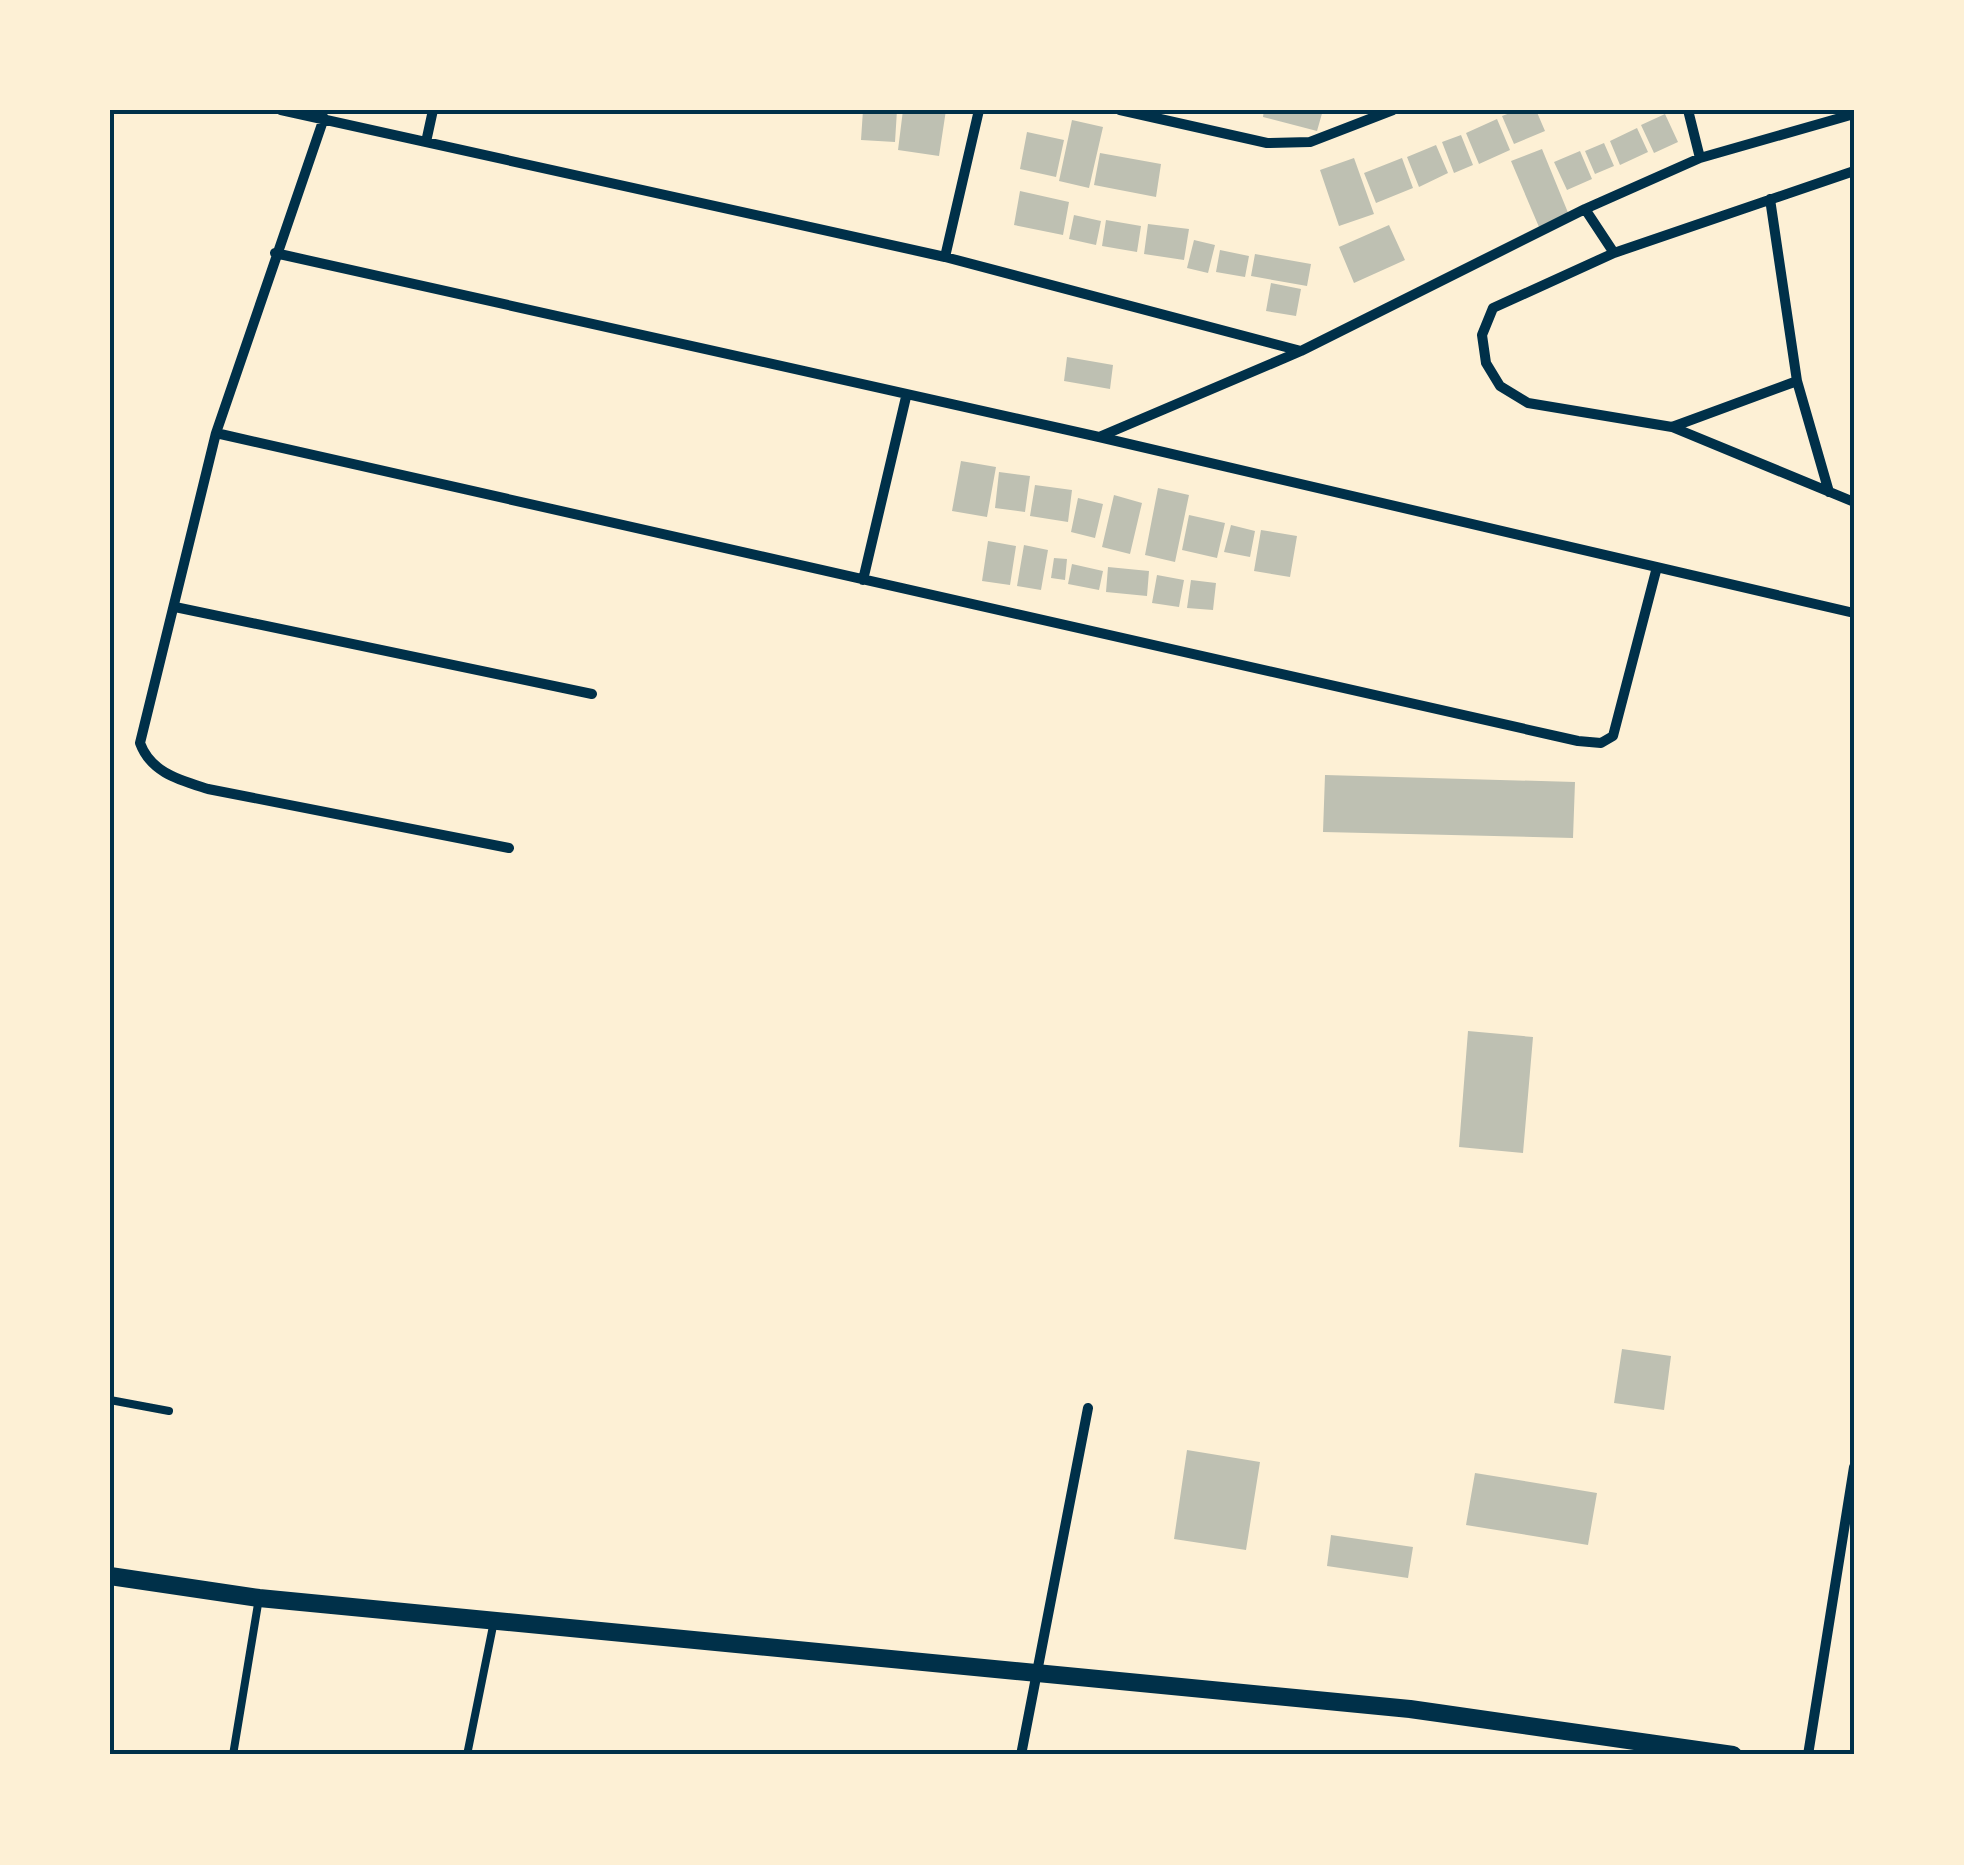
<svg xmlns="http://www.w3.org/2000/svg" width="1964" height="1865" font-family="'PT Sans Narrow',sans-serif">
<rect width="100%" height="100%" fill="#fdf0d5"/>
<!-- building -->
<path fill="#bec0b2" d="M 863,110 L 897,110 L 895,142 L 861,140 Z
M 903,110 L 946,110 L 939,156 L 898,150 Z
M 1264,110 L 1323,110 L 1317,131 L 1263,117 Z
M 1518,110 L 1536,110 L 1545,131 L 1514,144 L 1502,116 Z
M 1665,114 L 1678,142 L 1654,153 L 1641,125 Z
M 1497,119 L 1510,150 L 1479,164 L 1466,133 Z
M 1072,120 L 1103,127 L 1089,188 L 1059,181 Z
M 1637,128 L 1648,152 L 1620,165 L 1610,141 Z
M 1027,132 L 1064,140 L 1056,177 L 1020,169 Z
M 1461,135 L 1473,165 L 1454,173 L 1442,142 Z
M 1604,143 L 1614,166 L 1595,174 L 1585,151 Z
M 1436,145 L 1448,173 L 1419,187 L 1407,157 Z
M 1542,149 L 1569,215 L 1539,227 L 1511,161 Z
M 1580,151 L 1592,179 L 1567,190 L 1554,162 Z
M 1100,153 L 1161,164 L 1156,197 L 1094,185 Z
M 1354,158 L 1374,214 L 1339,226 L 1320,170 Z
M 1402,158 L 1413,188 L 1376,203 L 1364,173 Z
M 1020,191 L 1069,202 L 1063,235 L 1014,225 Z
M 1074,215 L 1101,221 L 1096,245 L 1069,239 Z
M 1106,220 L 1141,226 L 1137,252 L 1102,246 Z
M 1148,224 L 1189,229 L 1184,260 L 1144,254 Z
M 1389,225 L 1405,260 L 1354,283 L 1339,247 Z
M 1194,240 L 1215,245 L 1208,273 L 1187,268 Z
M 1220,250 L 1249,256 L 1245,277 L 1216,272 Z
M 1255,254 L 1311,264 L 1307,286 L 1251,276 Z
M 1271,283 L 1301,289 L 1296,316 L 1266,311 Z
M 1067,357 L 1113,365 L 1110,389 L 1064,381 Z
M 961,461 L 996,467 L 987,517 L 952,511 Z
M 999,472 L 1030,476 L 1025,512 L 995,508 Z
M 1035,485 L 1072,490 L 1068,522 L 1030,516 Z
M 1158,488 L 1189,495 L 1175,562 L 1145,555 Z
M 1114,495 L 1142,503 L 1130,554 L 1102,547 Z
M 1078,498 L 1103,504 L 1095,538 L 1071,532 Z
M 1189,515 L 1225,523 L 1217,558 L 1182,550 Z
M 1231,525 L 1255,531 L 1250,557 L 1224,552 Z
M 1261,530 L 1297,536 L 1290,577 L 1254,571 Z
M 988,541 L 1016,546 L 1010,585 L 982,581 Z
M 1024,545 L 1048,550 L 1041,590 L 1017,586 Z
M 1054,558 L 1067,559 L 1065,580 L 1051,578 Z
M 1072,564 L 1103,571 L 1099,590 L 1068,584 Z
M 1108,567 L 1149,571 L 1147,596 L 1106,592 Z
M 1157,575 L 1184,580 L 1179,607 L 1152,603 Z
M 1191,580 L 1216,583 L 1213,610 L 1187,608 Z
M 1325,775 L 1575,782 L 1573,838 L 1323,832 Z
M 1468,1031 L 1533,1037 L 1523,1153 L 1459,1147 Z
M 1622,1349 L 1671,1356 L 1664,1410 L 1614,1403 Z
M 1187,1450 L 1260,1462 L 1246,1550 L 1174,1539 Z
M 1475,1473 L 1597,1493 L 1588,1545 L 1466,1525 Z
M 1331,1535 L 1413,1547 L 1408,1578 L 1327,1566 Z"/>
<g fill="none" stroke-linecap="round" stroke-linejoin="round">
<!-- service -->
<path stroke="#003049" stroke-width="8" d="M 110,1400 L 169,1411
M 233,1755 L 259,1598
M 467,1755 L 494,1621"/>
<!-- minor -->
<path stroke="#003049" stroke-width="10" d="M 281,110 L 945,257 L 1301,351
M 1120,110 L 1267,143 L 1310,142 L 1393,110
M 1688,110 L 1700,158
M 324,118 L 216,433 L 140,743 C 151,773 180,780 208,789 L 509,848
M 426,142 L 433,110
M 1770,199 L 1797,381 L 1829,492
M 1585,209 L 1614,253 L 1854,171
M 275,253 L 1099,437 L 1854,613
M 1614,253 L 1493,308 L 1482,335 L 1486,363 L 1500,386 L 1528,403 L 1672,427 L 1854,502
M 945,257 L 979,110
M 1672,427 L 1797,381
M 216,433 L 1578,741 L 1601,743 L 1613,736 L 1657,567
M 1099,437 L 1301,351 L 1585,209 L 1700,158 L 1854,114
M 863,580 L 906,397
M 175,607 L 592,694
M 1021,1755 L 1088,1408
M 1808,1755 L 1854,1467"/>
<!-- tertiary -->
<path stroke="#003049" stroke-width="18" d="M 110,1576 L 259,1598 L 1410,1709 L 1733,1755"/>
</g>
<!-- border -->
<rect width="1964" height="1865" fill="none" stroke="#fdf0d5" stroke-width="225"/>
<rect x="112" y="112" width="1740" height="1640" fill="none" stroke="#003049" stroke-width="4"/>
</svg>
